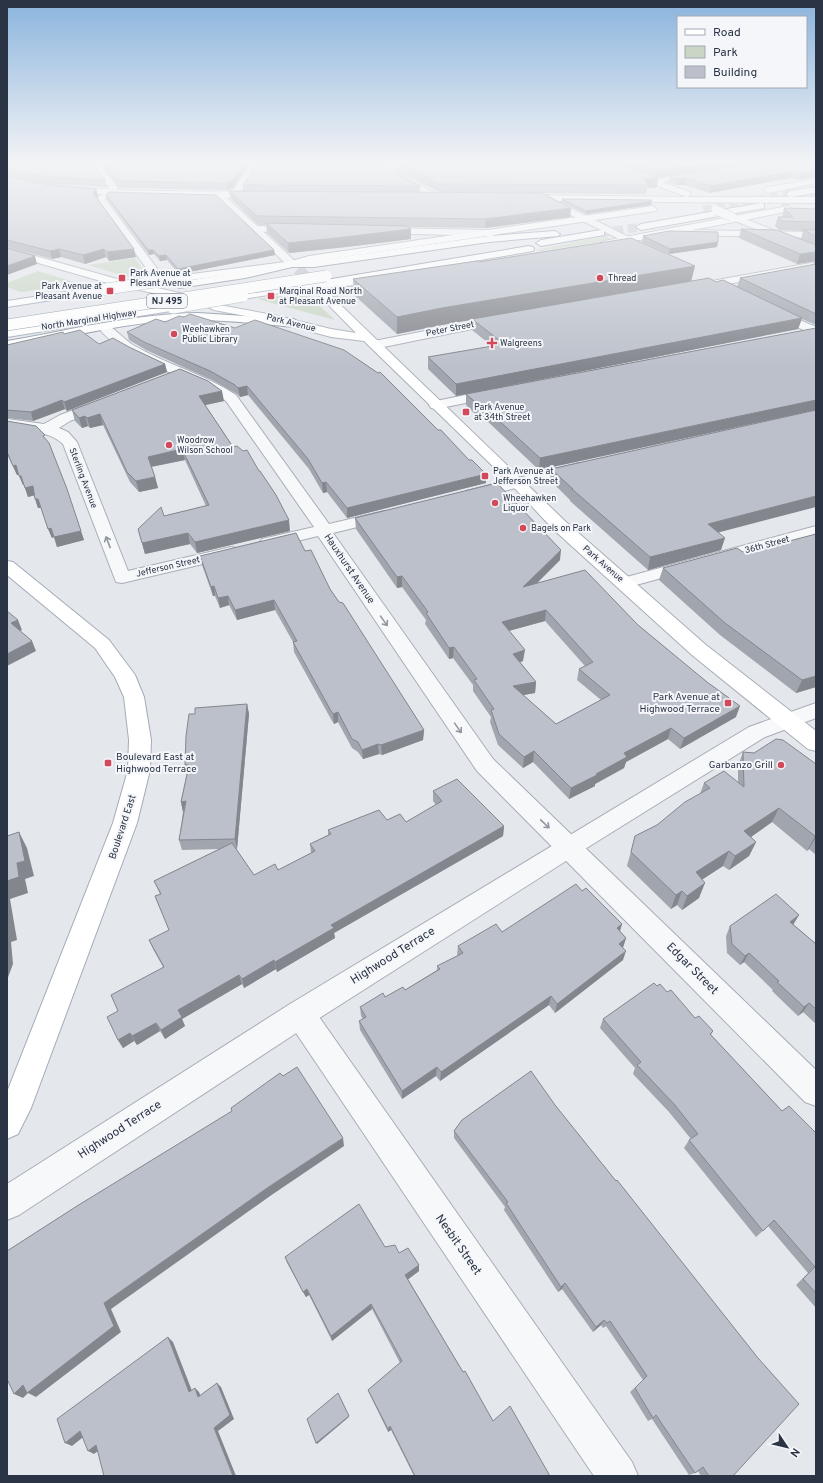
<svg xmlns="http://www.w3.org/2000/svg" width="823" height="1483" font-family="Overpass,sans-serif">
<rect width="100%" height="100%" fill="#e4e7ec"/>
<!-- green -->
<path fill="#c9d6c5" d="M 604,236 L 613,240 L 540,251 L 536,250 Z
M 135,258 L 148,277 L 135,279 L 88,265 Z
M 38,271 L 80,284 L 21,292 L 7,287 L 7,283 Z
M 304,292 L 335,320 L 257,299 Z"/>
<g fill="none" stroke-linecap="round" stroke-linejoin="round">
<!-- secondary-tunnel -->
<path stroke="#bfc3cb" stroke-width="11" stroke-dasharray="11 5.5" stroke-linecap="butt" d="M 298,269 L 310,281"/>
<!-- motorway-tunnel -->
<path stroke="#bfc3cb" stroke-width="9" stroke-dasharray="9 4.5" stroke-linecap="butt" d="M 781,202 L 816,196
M 703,210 L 790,194
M 601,233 L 641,227"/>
<defs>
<path id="minor" d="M 214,162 L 287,162 L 291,164 L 287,166 L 258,166 C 250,177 241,201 224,197 L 224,193 L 234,189 L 250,166 L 217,165 L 214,165 Z
M 376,165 L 426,166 L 430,168 L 426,170 L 379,169 L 375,167 Z
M 697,172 L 701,174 L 700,176 L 653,184 L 649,182 L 653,180 Z
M 391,173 L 397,173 L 442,197 L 441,199 L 435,199 L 391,177 Z
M 253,226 L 297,227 L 302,230 L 297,233 L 250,231 L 248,229 Z
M 381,228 L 492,230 L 497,233 L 492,236 L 378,233 L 378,229 Z
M 687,230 L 816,232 L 816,238 L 684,235 L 684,231 Z
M 816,262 L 816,268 L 695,290 L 690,287 L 695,284 Z
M 384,281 L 389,284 L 388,286 L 324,298 L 318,295 L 324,292 Z
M 772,308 L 816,327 L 816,336 L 768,313 L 766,311 L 768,309 Z
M 502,316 L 508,320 L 506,322 L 374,349 L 368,345 L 374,341 Z
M 104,323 C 111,325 125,340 133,345 C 166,364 204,374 236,395 L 329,524 L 384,511 L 390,513 L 392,516 L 390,519 L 333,533 L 493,759 L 816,1070 L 816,1106 L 805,1102 L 477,771 L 318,536 L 268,548 L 262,547 L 259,543 L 262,539 L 314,527 L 226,401 C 191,376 121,360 98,327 Z
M 495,389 L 500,390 L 502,393 L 500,396 L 436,409 L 431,408 L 429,405 L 431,402 L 436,401 Z
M 101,400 L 106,401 L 108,404 L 106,407 L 70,421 L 59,428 L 68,432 L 77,442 L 128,571 L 231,547 L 237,548 L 240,552 L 237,556 L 122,583 L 116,582 L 63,444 C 47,429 27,434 7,428 L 7,419 L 44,424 L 60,415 Z
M 579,463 L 584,465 L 587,468 L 584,471 L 472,499 L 466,497 L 464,494 L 466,491 Z
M 816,526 L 816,536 L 625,588 L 619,587 L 616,583 L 619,579 Z
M 300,1001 L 310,1004 L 632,1462 L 638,1476 L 594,1476 L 290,1024 L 286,1014 L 290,1004 Z"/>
<path id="tertiary" d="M 90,162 L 98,162 L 118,188 L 105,199 L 165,279 L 166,281 L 165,283 L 157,283 L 96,199 L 109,188 Z
M 227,192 L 231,195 L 227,198 L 296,262 L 297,264 L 296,266 L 288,266 L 217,197 Z
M 544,195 L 631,238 L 633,240 L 631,242 L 625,242 L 541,200 L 541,196 Z
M 738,216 L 816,247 L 816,254 L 735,221 L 735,217 Z
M 816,703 L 816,718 L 765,737 L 577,854 L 310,1024 L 19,1215 L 7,1220 L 7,1184 L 290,1004 L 749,727 Z"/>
<path id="secondary" d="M 594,162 L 604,162 L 690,192 L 691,194 L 687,197 L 816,197 L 816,203 L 521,201 L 517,198 L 521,195 L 687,197 Z
M 7,177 C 86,195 178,190 259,192 L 263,195 L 259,198 L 98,194 L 41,190 L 7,181 Z
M 816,179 L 816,183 L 768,193 L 764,190 L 768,187 Z
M 653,206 L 657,209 L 656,211 L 310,262 L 292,267 L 287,264 L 288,262 L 309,256 Z
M 788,206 L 792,209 L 791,211 L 604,247 L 599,244 L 604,241 Z
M 7,248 L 117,279 L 180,293 L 182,295 L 176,298 L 111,284 L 7,254 Z
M 383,277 L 388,280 L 387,282 L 323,288 L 566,522 L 706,645 L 816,731 L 816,751 L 808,749 L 692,655 L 554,530 L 506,479 L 364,341 L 331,337 L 272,321 L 214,310 L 208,307 L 214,304 L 273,315 L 331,329 L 356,333 L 305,281 L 310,278 L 317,282 Z"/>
<path id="primary" d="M 292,261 L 297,264 L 296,266 L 161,284 L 156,281 L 161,278 Z
M 314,282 L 319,285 L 318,287 L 243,299 L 237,296 L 243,293 Z
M 99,287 L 104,290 L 103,292 L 7,307 L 7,301 Z
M 173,305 L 177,306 L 179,308 L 177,310 L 7,337 L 7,329 Z
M 7,561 L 13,562 L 109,640 L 135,675 L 144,697 L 151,740 L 150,770 L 137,823 L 31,1108 L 18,1134 L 7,1139 L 7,1092 L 113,823 L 128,770 L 129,740 L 124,697 L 115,677 L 95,648 L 7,575 Z"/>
<path id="motorway" d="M 816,187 L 816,193 L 790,197 L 786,194 L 790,191 Z
M 761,203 L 764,204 L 764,208 L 641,230 L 636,227 L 641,224 Z
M 601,230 L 604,231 L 604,235 L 541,246 L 536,243 L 541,240 Z
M 555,231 L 560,234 L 558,236 L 489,242 L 314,267 L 292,267 L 245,278 L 179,288 L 174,285 L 179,282 L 245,272 L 292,261 L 314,261 L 489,236 Z
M 529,246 L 533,247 L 534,249 L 533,251 L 314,288 L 309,285 L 314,282 Z
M 198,313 L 294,319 L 300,323 L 294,327 C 252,323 209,318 166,321 C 113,325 60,339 7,349 L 7,341 C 71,330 133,314 198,313 Z"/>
</defs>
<!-- minor casing -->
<use href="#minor" stroke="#a9aeb7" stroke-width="2"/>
<!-- tertiary casing -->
<use href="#tertiary" stroke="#a9aeb7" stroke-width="2"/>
<!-- secondary casing -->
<use href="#secondary" stroke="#a9aeb7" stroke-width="2"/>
<!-- primary casing -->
<use href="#primary" stroke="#a3abb8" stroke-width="2"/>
<!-- motorway casing -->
<use href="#motorway" stroke="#8b94a3" stroke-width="2"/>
<!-- minor -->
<use href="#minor" fill="#f7f8fa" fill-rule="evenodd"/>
<!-- tertiary -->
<use href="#tertiary" fill="#f7f8fa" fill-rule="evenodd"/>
<!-- secondary -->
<use href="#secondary" fill="#fff" fill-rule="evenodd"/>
<!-- primary -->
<use href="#primary" fill="#fff" fill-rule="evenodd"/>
<!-- motorway -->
<use href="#motorway" fill="#fff" fill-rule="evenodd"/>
<defs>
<path id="secondary-bridge" d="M 716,210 L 732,217"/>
<path id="primary-bridge" d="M 99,290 L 161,281
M 173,308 L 243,296"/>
<path id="motorway-bridge" d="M 7,325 L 326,276"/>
</defs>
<!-- secondary-bridge casing -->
<use href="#secondary-bridge" stroke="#a9aeb7" stroke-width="10" stroke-linecap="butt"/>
<!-- primary-bridge casing -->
<use href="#primary-bridge" stroke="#a3abb8" stroke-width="12" stroke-linecap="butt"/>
<!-- motorway-bridge casing -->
<use href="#motorway-bridge" stroke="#8b94a3" stroke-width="12" stroke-linecap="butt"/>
<!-- secondary-bridge -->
<use href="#secondary-bridge" stroke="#fff" stroke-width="9"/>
<!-- primary-bridge -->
<use href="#primary-bridge" stroke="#fff" stroke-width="11"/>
<!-- motorway-bridge -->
<use href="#motorway-bridge" stroke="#fff" stroke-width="11"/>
</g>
<!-- wall -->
<path fill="#a1a5ae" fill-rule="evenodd" d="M 7,162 L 105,180 L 107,187 L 51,184 L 7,176 Z
M 99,162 L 599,162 L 599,164 L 614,164 L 607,162 L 750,162 L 657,178 L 657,187 L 647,188 L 646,194 L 439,192 L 396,171 L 396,163 L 375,163 L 420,186 L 420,192 L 243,191 L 243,185 L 300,162 L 246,162 L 247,167 L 233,188 L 227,190 L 119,188 Z
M 754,162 L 816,162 L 816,165 L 799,180 L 791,178 L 709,193 L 685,185 L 676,185 L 668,183 L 670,176 Z
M 7,176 L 49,185 L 96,189 L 98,196 L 97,197 L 136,257 L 109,261 L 106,257 L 85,264 L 61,257 L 52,259 L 7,247 Z
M 229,191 L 571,208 L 570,217 L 485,228 L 408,227 L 411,239 L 346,247 L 289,253 L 267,233 L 266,225 L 258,225 L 231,199 Z
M 106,195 L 274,250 L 275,255 L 179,274 L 167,260 L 160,261 L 154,254 L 149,255 L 107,199 Z
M 562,199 L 652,201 L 651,205 L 586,214 L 561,202 Z
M 784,208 L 816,209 L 816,325 L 802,319 L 798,329 L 456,396 L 428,369 L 428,357 L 492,346 L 472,330 L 472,319 L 397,334 L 354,295 L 353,279 L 479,262 L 691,281 L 716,282 L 737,287 L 740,278 L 813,265 L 814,261 L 797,264 L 739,238 L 741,229 L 801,239 L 803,231 L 779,230 L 775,226 L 778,217 L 782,217 Z
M 643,236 L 717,247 L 669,254 L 642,242 Z
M 816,328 L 539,470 L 485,419 L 481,420 L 466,405 L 466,394 Z
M 127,332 L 486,483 L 347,518 L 327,492 L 323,493 L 309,469 L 248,395 L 240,397 L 237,394 L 212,380 L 146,350 L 129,340 Z
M 64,334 L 99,344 L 129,347 L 165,364 L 167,372 L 67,411 L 65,409 L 33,421 L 7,418 L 7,345 Z
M 224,401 L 205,405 L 290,531 L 197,553 L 190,544 L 145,554 L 138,529 L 164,516 L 206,506 L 185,460 L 151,467 L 155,477 L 158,488 L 139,492 L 130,482 L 103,425 L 90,428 L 88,426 L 82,428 L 75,421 L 72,410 Z
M 7,421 L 47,441 L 84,540 L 57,547 L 54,537 L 52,538 L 41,508 L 38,508 L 34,495 L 28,497 L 24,485 L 23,485 L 19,474 L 17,475 L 7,454 Z
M 551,469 L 719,533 L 721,550 L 648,570 L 570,501 L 570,500 L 550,480 Z
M 355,518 L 560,560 L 537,583 L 638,625 L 736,717 L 680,749 L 668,739 L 626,762 L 624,768 L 595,784 L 595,786 L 569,799 L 533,762 L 523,768 L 498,745 L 490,722 L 491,717 L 473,691 L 473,685 L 453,658 L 449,659 L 425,624 L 426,620 L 402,587 L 397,588 L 356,529 ZM 545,621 L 585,666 L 579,669 L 577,680 L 601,700 L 556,724 L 523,695 L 535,693 L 536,682 L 520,662 L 523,661 L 509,631 Z
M 810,536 L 816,687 L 796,693 L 720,635 L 659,580 L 663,568 L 751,551 Z
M 305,551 L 330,589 L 424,730 L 423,740 L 382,755 L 379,754 L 363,759 L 358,752 L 352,748 L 338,722 L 334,724 L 332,721 L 294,652 L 293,642 L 275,610 L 237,620 L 229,605 L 220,608 L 215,596 L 213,596 L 202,565 L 200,556 Z
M 247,704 L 249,714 L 237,849 L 236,849 L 254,875 L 278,870 L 311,853 L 310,844 L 328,835 L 328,830 L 387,820 L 406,822 L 436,805 L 433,801 L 433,791 L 504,826 L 503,836 L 334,933 L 335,938 L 277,972 L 276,969 L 244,988 L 242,984 L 182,1019 L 185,1026 L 165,1039 L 160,1031 L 137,1045 L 134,1041 L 123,1048 L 118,1040 L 118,1011 L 163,967 L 153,949 L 149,940 L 169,930 L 155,896 L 160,894 L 154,881 L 219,849 L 182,850 L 179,840 L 183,812 L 181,802 L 187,773 L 185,765 L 195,714 Z
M 743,752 L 816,764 L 816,855 L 809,849 L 807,851 L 772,822 L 751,837 L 756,842 L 749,856 L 729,870 L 723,866 L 702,879 L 699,898 L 682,910 L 677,905 L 671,909 L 627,866 L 635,836 L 657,825 L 700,794 L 704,783 L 738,782 L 738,766 Z
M 582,891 L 622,924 L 620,931 L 626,938 L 623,948 L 623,960 L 555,1013 L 549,1005 L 440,1081 L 436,1076 L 402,1099 L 360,1030 L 359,1021 L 363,1019 L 361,1016 L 360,1007 L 405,990 L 437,970 L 437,966 L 457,956 L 458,946 L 502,932 Z
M 799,915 L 793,924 L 816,944 L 816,1024 L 803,1012 L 798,1016 L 772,991 L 773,990 L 744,962 L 740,965 L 727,953 L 726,936 L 730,926 Z
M 657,986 L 667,992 L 695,1018 L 713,1031 L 711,1035 L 782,1111 L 816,1133 L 816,1308 L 796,1285 L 808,1273 L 768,1226 L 756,1237 L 684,1148 L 689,1140 L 691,1139 L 669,1112 L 633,1074 L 635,1068 L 600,1028 L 603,1019 Z
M 462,1120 L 733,1476 L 701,1476 L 698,1471 L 695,1473 L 689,1475 L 652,1419 L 648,1421 L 630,1392 L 643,1380 L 606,1326 L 603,1328 L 601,1325 L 593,1332 L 562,1289 L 558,1292 L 504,1210 L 505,1207 L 454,1138 L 454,1131 Z
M 385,1247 L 399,1253 L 419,1265 L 419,1271 L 408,1279 L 463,1372 L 493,1421 L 550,1476 L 414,1476 L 391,1430 L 388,1432 L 369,1393 L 368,1390 L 400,1363 L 372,1309 L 332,1341 L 309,1295 L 306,1297 L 287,1263 L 285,1257 Z"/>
<!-- shaded-wall -->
<path fill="#83868d" d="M 246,162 L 247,167 L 233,188 L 227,190 L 226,183 Z
M 713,162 L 750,162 L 655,178 L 656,171 Z
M 793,171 L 791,178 L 709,193 L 711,186 Z
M 816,171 L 816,177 L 799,180 L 801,173 Z
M 658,178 L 657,187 L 647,188 L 648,185 L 644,179 Z
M 687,178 L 685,185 L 676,185 L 677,179 Z
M 96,189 L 98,196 L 95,200 L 93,193 Z
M 652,201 L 651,205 L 586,214 L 586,211 Z
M 571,208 L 570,217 L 485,228 L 485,219 Z
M 411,229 L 411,239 L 346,247 L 289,253 L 288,243 Z
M 718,242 L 717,247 L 669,254 L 670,249 Z
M 59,249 L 61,257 L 52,259 L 50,251 Z
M 104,249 L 106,257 L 85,264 L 83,255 Z
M 134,249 L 136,257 L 109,261 L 107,252 Z
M 148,250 L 153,250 L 154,254 L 149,255 Z
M 274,250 L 275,255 L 179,274 L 178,269 Z
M 816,252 L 816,261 L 797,264 L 800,254 Z
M 166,255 L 167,260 L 160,261 L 159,256 Z
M 35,256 L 37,264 L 7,275 L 7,266 Z
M 695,266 L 691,282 L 442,325 L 397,334 L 397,317 L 442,308 Z
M 802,318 L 798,329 L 456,396 L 456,384 Z
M 165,364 L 167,372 L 67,411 L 64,402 Z
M 247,386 L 248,395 L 240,397 L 238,388 Z
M 222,391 L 224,401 L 201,406 L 199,396 Z
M 62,400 L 65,409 L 33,421 L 31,412 Z
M 816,400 L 816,410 L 539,470 L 540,458 Z
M 482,408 L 485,408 L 485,419 L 481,420 Z
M 100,414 L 103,425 L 90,428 L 87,418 Z
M 85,416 L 88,426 L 82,428 L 79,418 Z
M 182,449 L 185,460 L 150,467 L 148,457 Z
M 16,465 L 19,474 L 17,475 L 13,466 Z
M 486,474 L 486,483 L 347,518 L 347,508 Z
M 19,476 L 21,476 L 24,485 L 23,485 Z
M 155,477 L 158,488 L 139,492 L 136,481 Z
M 326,482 L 327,492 L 323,493 L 322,483 Z
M 33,486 L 36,495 L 28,497 L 25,488 Z
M 816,496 L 816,507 L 705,536 L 708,524 Z
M 35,499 L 38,499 L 41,508 L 38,508 Z
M 289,520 L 290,531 L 197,553 L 195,542 Z
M 51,528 L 54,537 L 52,538 L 48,529 Z
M 81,531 L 84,540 L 57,547 L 54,537 Z
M 188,533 L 190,544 L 145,554 L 142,543 Z
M 725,538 L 721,550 L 648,570 L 650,557 Z
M 561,550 L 560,560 L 522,598 L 523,587 Z
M 402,576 L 402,587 L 397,588 L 397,577 Z
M 214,586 L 215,596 L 213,596 L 211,587 Z
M 228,596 L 229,605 L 220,608 L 218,598 Z
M 274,600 L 275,610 L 237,620 L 235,610 Z
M 546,610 L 545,621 L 501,633 L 502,622 Z
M 18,620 L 22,630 L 15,633 L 11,623 Z
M 32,641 L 36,651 L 7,666 L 7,654 Z
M 454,647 L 453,658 L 449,659 L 449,648 Z
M 525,650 L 523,661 L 512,665 L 513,654 Z
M 816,676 L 816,687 L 796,693 L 802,680 Z
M 536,682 L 535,693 L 512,697 L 513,686 Z
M 247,704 L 249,714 L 237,849 L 235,839 Z
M 740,706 L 736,717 L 680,749 L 684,738 Z
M 338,712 L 338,722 L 334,724 L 333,714 Z
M 671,728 L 668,739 L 626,762 L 624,768 L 595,784 L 595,786 L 569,799 L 571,788 L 596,774 L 624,753 Z
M 424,730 L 423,740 L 382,755 L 381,745 Z
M 378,744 L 379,754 L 363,759 L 362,750 Z
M 534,751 L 533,762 L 523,768 L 524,757 Z
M 186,801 L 183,812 L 181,802 Z
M 779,808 L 772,822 L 738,846 L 744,831 Z
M 504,826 L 503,836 L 334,933 L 335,938 L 277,972 L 275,962 L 331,925 Z
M 19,832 L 27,848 L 34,876 L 25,879 L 28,893 L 10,899 L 17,940 L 11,942 L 13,964 L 7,980 L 7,881 L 17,863 Z
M 816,835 L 816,837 L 809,849 L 807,851 L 815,836 Z
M 756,842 L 749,856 L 729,870 L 735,856 Z
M 729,851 L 723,866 L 691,887 L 696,872 Z
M 705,883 L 699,898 L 682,910 L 687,896 Z
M 682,891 L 677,905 L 671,909 L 676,895 Z
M 799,915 L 793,925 L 790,922 Z
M 622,924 L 619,934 L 617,928 Z
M 626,938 L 623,947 L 616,953 L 619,944 Z
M 626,951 L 623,960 L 555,1013 L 557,1004 Z
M 749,953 L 744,962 L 740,965 L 745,956 Z
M 274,960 L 276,969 L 244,988 L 242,979 Z
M 239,975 L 242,984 L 182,1019 L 185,1026 L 165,1039 L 161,1030 L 178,1010 Z
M 551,996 L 549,1005 L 440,1081 L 441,1072 Z
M 809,1003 L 803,1012 L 798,1016 L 804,1007 Z
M 156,1023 L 160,1031 L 137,1045 L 132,1036 Z
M 130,1033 L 134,1041 L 123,1048 L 118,1040 Z
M 437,1067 L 436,1076 L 402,1099 L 402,1091 Z
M 343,1138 L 344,1146 L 273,1194 L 111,1309 L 121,1332 L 36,1397 L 28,1393 L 23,1398 L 14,1394 L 104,1303 L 270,1186 Z
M 419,1265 L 419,1271 L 406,1281 L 405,1275 Z
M 565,1283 L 562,1289 L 558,1292 L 561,1287 Z
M 307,1289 L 309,1295 L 306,1297 L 303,1292 Z
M 371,1304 L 372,1309 L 332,1341 L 331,1336 Z
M 604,1320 L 601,1325 L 593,1332 L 596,1327 Z
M 168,1337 L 173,1342 L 194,1396 L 189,1392 Z
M 217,1383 L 221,1387 L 234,1419 L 218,1431 L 236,1476 L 233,1476 L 214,1428 Z
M 195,1388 L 199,1392 L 202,1400 L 198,1397 Z
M 349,1416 L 349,1417 L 317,1444 L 316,1443 Z
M 390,1426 L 391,1430 L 388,1432 L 388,1429 Z
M 80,1431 L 87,1434 L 72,1446 L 65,1443 Z
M 96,1445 L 103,1447 L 94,1454 L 88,1451 Z"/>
<!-- building -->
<path fill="#bbc0ca" stroke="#83868d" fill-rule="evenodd" d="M 7,162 L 92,162 L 105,180 L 49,177 L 7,170 Z
M 103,162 L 246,162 L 232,181 L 226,183 L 118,181 Z
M 258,162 L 374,163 L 420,186 L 243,185 Z
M 396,162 L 619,164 L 658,178 L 644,179 L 648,185 L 439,184 Z
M 628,162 L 713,162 L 656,171 Z
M 754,162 L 804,162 L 816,166 L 816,171 L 801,173 L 793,171 L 711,186 L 687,178 L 677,179 L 670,176 Z
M 7,176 L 49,185 L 96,189 L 93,193 L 134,249 L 107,252 L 104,249 L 83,255 L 59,249 L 50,251 L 7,240 Z
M 229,191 L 542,193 L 571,208 L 485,219 L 257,216 Z
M 109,192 L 216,195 L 274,250 L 178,269 L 166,255 L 159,256 L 153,250 L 148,250 L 106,195 Z
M 562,199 L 651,200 L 652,201 L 586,211 Z
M 784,208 L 816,209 L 816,222 L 782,221 L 778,217 L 793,217 Z
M 266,223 L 406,226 L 411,229 L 345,237 L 288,243 Z
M 741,229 L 777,230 L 816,245 L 816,252 L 800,254 Z
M 803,230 L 816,230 L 816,236 Z
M 669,231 L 718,232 L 718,242 L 670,249 L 643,236 Z
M 631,238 L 695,266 L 442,308 L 397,317 L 353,279 L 477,261 L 479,262 Z
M 7,248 L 35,256 L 7,266 Z
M 816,264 L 816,314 L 740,278 Z
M 709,278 L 716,282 L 723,280 L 802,318 L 456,384 L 428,357 L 504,344 L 472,319 Z
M 190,314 L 235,328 L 255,320 L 344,350 L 378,373 L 380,372 L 438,430 L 441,430 L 469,460 L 472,460 L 486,474 L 347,508 L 326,482 L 322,483 L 308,459 L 247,386 L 238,388 L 235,385 L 210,371 L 144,342 L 127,332 L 156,319 L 165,322 L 179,316 L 184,317 Z
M 816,328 L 816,400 L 540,458 L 485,408 L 482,408 L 466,394 Z
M 80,330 L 99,344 L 113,338 L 129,347 L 165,364 L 64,402 L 62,400 L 31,412 L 7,410 L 7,345 L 63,332 L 64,334 Z
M 180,369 L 208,381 L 222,391 L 199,396 L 233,447 L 237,446 L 243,451 L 247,450 L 259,471 L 260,471 L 276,495 L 289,520 L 195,542 L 188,533 L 142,543 L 138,529 L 161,507 L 164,516 L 209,505 L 182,449 L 148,457 L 155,477 L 136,481 L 127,472 L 100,414 L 87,418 L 85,416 L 79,418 L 72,410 Z
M 816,410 L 816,496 L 708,524 L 725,538 L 650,557 L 572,489 L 573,489 L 551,469 Z
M 7,421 L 36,426 L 45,435 L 43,436 L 49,443 L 67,489 L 81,531 L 54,537 L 51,528 L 48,529 L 38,499 L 35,499 L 33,486 L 25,488 L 21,476 L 19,476 L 16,465 L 13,466 L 7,452 Z
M 497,483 L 561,550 L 523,587 L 585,570 L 638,625 L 707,682 L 740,706 L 684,738 L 671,728 L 624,753 L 627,757 L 596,774 L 597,775 L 571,788 L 534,751 L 524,757 L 499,734 L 491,710 L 494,709 L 474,680 L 477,679 L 454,647 L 449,648 L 426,613 L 428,612 L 402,576 L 397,577 L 355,518 ZM 546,610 L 593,662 L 579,669 L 610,695 L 556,724 L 513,686 L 536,682 L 513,654 L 525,650 L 502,622 Z
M 296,533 L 305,551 L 311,550 L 330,589 L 339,602 L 343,603 L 424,730 L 381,745 L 378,744 L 362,750 L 358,742 L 352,739 L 338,712 L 333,714 L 331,711 L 293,642 L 297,641 L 274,600 L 235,610 L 228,596 L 218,598 L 214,586 L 211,587 L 200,556 Z
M 816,534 L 816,676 L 802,680 L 725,623 L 663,568 L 737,548 L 743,552 L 751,551 Z
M 7,611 L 18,620 L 11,623 L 32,641 L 7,654 Z
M 247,704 L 235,839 L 179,840 L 186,801 L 181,802 L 189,765 L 185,765 L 186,736 L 189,714 L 195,714 L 195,708 Z
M 776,739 L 783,740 L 816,764 L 816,835 L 815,836 L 779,808 L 744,831 L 756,842 L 735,856 L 729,851 L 696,872 L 705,883 L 687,896 L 682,891 L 676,895 L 631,852 L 635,836 L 657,825 L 685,802 L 710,788 L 704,783 L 724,771 L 744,787 L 743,752 L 754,753 Z
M 457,779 L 504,826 L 331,925 L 334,928 L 275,962 L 274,960 L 242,979 L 239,975 L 178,1010 L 182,1017 L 161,1030 L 156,1023 L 132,1036 L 130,1033 L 118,1040 L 107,1017 L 118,1011 L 111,995 L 164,967 L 149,940 L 169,930 L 155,896 L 161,894 L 154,881 L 232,843 L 254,875 L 275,864 L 278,870 L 315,851 L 310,844 L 331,834 L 328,830 L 379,810 L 387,820 L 400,814 L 406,822 L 442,801 L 433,791 Z
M 19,832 L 25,861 L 17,863 L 19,877 L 7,881 L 7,836 Z
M 576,884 L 582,891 L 586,888 L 622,924 L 617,928 L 626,938 L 619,944 L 626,951 L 557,1004 L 551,996 L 441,1072 L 437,1067 L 402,1091 L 359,1021 L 366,1017 L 360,1007 L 383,993 L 385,997 L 403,987 L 405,990 L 440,969 L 437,966 L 463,953 L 458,946 L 496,924 L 502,932 Z
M 776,894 L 799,915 L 790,922 L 816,944 L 816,1009 L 809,1003 L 804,1007 L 777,982 L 779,981 L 749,953 L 745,956 L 732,944 L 730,926 Z
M 654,983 L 657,986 L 660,984 L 667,992 L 671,990 L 695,1018 L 699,1016 L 713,1031 L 710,1034 L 782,1111 L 789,1106 L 816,1133 L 816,1293 L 803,1279 L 815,1267 L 774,1220 L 763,1231 L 689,1140 L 698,1134 L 674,1104 L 637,1065 L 641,1062 L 603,1019 Z
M 297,1067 L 343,1138 L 270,1186 L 104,1303 L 114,1326 L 27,1393 L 23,1385 L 14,1394 L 7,1379 L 7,1251 L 77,1206 L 232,1111 L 231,1108 L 280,1073 L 283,1076 Z
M 531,1071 L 555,1105 L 616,1181 L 617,1180 L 758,1358 L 799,1404 L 733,1476 L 709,1476 L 703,1467 L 695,1473 L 656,1415 L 653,1418 L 635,1388 L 647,1376 L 610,1321 L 607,1323 L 604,1320 L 596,1327 L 565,1283 L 561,1287 L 506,1203 L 508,1202 L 454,1131 L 462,1120 Z
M 359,1204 L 385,1247 L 395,1245 L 399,1253 L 408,1248 L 419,1265 L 405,1275 L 463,1372 L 465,1371 L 493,1421 L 510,1406 L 550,1476 L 415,1476 L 390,1426 L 388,1429 L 368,1390 L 402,1361 L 371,1304 L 331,1336 L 307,1289 L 303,1292 L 285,1257 Z
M 168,1337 L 189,1392 L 195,1388 L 198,1397 L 217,1383 L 230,1415 L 214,1428 L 233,1476 L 104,1476 L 96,1445 L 88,1451 L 80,1431 L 65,1443 L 57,1419 Z
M 338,1393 L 349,1416 L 316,1443 L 307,1419 Z"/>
<!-- one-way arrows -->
<defs><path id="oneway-shaft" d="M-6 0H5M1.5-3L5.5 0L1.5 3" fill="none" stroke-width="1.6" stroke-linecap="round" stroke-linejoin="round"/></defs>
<g stroke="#9196a0">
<use href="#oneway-shaft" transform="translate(108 542) rotate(-111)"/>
<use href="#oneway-shaft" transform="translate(384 621) rotate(55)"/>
<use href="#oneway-shaft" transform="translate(458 728) rotate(55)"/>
<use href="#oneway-shaft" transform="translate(545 824) rotate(44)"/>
</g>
<!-- sky -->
<linearGradient id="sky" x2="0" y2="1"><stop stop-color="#8bb4dd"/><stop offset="0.44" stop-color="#f3f4f6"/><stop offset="1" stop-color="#f3f4f6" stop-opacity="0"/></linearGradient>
<rect width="823" height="369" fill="url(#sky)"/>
<!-- markers -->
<g fill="#d1495b" stroke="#f4f6f9" stroke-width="1.5">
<rect x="118" y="274" width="8" height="8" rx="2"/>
<circle cx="600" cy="278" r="4"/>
<rect x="106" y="287" width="8" height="8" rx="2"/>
<rect x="267" y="292" width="8" height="8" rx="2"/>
<circle cx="174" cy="334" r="4"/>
<path d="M490 337h4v4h4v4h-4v4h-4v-4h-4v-4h4z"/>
<rect x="462" y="408" width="8" height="8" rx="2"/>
<circle cx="169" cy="445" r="4"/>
<rect x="481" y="472" width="8" height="8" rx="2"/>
<circle cx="495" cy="503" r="4"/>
<circle cx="523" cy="528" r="4"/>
<rect x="724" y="699" width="8" height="8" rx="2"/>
<rect x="104" y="759" width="8" height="8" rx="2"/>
<circle cx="781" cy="765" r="4"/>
</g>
<g text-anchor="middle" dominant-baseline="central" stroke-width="4" stroke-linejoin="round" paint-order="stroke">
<!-- far-poi labels -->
<g font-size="9" fill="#2b3445" stroke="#f4f6f9" text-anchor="start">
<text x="130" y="273">Park Avenue at<tspan x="130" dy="10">Plesant Avenue</tspan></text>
<text x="608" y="278">Thread</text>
<text x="102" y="286" text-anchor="end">Park Avenue at<tspan x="102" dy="10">Pleasant Avenue</tspan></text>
<text x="279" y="291">Marginal Road North<tspan x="279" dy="10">at Pleasant Avenue</tspan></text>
<text x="182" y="329">Weehawken<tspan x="182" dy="10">Public Library</tspan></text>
<text x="500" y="343">Walgreens</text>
<text x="474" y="407">Park Avenue<tspan x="474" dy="10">at 34th Street</tspan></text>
<text x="177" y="440">Woodrow<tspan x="177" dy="10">Wilson School</tspan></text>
<text x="493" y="471">Park Avenue at<tspan x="493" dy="10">Jefferson Street</tspan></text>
<text x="503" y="498">Wheehawken<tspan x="503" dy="10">Liquor</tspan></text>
<text x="531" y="528">Bagels on Park</text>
</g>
<!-- shield labels -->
<rect fill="#f4f6f9" stroke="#676e7b" stroke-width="1" x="147" y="294" width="40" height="14" rx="3"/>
<g font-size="9" font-weight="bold" fill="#2b3445">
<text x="167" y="301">NJ 495</text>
</g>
<!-- far-street labels -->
<g font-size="9" fill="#2b3445" stroke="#f4f6f9">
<text transform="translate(89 320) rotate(-9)">North Marginal Highway</text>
<text transform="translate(291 323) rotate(14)">Park Avenue</text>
<text transform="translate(450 329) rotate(-11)">Peter Street</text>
<text transform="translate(83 478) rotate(69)">Sterling Avenue</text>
<text transform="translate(767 545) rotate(-15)">36th Street</text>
<text transform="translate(603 564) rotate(41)">Park Avenue</text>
<text transform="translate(168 567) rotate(-13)">Jefferson Street</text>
</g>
<!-- street labels -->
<g font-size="10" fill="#2b3445" stroke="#f4f6f9">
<text transform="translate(349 569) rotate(56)">Hauxhurst Avenue</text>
<text transform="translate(123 827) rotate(-72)">Boulevard East</text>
</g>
<!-- poi labels -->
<g font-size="10" fill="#2b3445" stroke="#f4f6f9" text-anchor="end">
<text x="720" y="697">Park Avenue at<tspan x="720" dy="12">Highwood Terrace</tspan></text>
<text x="116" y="757" text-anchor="start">Boulevard East at<tspan x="116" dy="12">Highwood Terrace</tspan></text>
<text x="773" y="765">Garbanzo Grill</text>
</g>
<!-- near-street labels -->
<g font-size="12" fill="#2b3445" stroke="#f4f6f9">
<text transform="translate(393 956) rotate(-32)">Highwood Terrace</text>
<text transform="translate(692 969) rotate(45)">Edgar Street</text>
<text transform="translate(120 1130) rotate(-33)">Highwood Terrace</text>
<text transform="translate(458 1245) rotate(55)">Nesbit Street</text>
</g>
</g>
<!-- border -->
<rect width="823" height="1483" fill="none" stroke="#2b3445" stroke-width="16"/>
<!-- legend -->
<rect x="677" y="16" width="130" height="72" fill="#f4f6f9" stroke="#a4a8b1"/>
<rect x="685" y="29" width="20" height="6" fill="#ffffff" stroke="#a4a8b1"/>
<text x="713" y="36" font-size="12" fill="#2b3445">Road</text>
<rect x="685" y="46" width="20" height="12" fill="#c9d6c5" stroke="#a4a8b1"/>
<text x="713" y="56" font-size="12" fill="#2b3445">Park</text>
<rect x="685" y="66" width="20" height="12" fill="#bbc0ca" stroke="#a4a8b1"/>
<text x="713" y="76" font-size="12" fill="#2b3445">Building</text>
<!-- north arrow -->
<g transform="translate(787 1447) rotate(125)" stroke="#f4f6f9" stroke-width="3" paint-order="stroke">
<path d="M0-3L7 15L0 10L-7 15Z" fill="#2b3445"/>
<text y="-6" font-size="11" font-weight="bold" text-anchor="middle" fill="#2b3445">N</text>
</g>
</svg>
